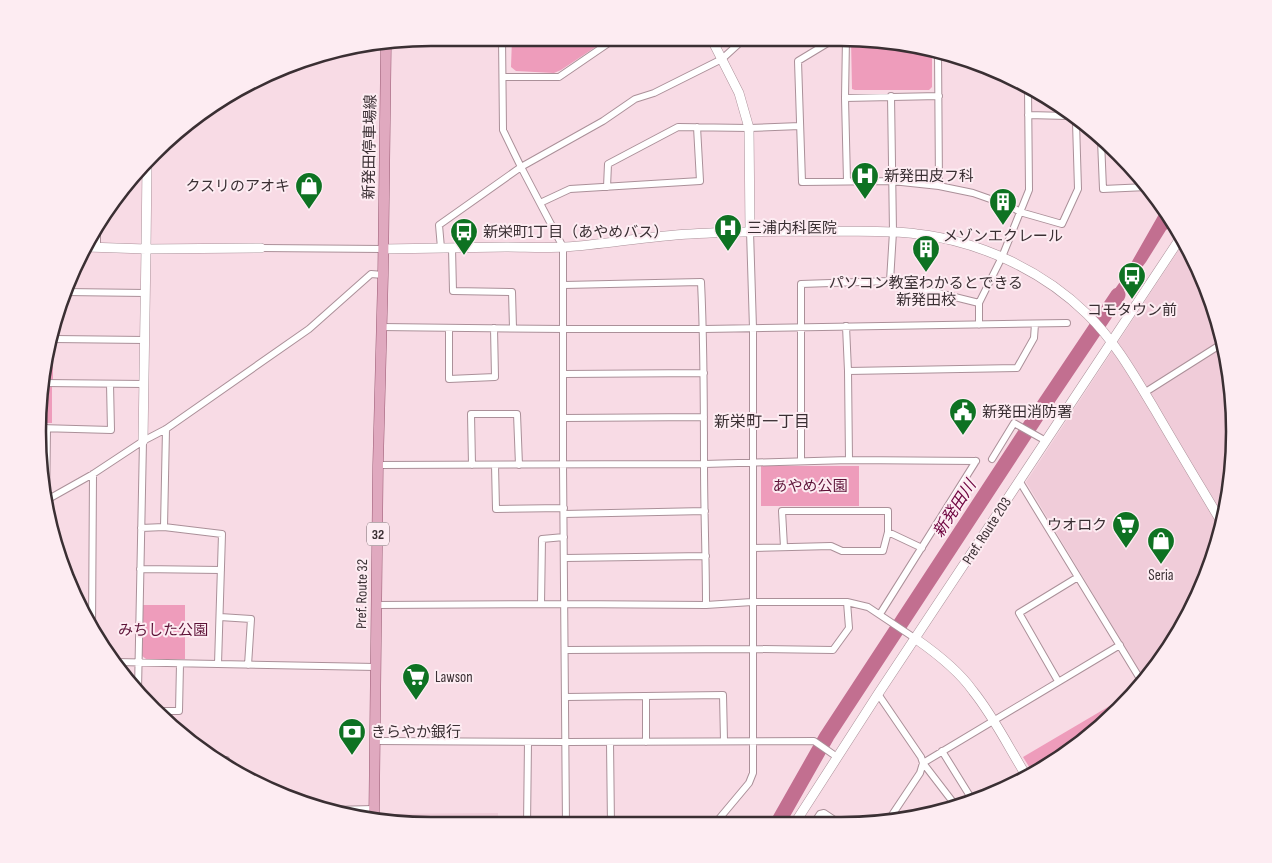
<svg xmlns="http://www.w3.org/2000/svg" width="1272" height="863" font-family="'Sofia Sans Condensed','Noto Sans JP',sans-serif">
<rect width="100%" height="100%" fill="#f8dbe5"/>
<!-- built -->
<path fill="#f0ccd9" d="M 1184,242 L 1204,280 L 1227,354 L 1234,431 L 1227,508 L 1205,582 L 1168,650 L 1144,679 L 1026,482 Z
M 498,813 L 498,825 L 432,826 L 385,821 L 385,814 Z"/>
<!-- green -->
<path fill="#ee9cbb" d="M 512,38 L 609,38 L 561,70 L 554,73 L 516,71 L 511,67 Z
M 851,39 L 917,45 L 932,50 L 932,87 L 929,90 L 855,90 L 852,89 Z
M 53,342 L 53,380 L 44,380 Z
M 44,387 L 52,387 L 52,423 L 43,423 Z
M 761,466 L 859,466 L 859,506 L 761,506 Z
M 142,605 L 185,605 L 185,659 L 146,659 L 141,655 Z
M 1135,691 L 1119,710 L 1060,759 L 1033,773 L 1023,757 Z"/>
<!-- water -->
<path fill="#c26f90" d="M 1163,207 L 1168,212 L 1174,224 L 1166,230 L 1146,262 L 1123,292 L 1110,314 L 1103,306 L 1122,279 Z"/>
<g fill="none" stroke-linecap="round" stroke-linejoin="round">
<!-- river -->
<path stroke="#c26f90" stroke-width="15" d="M 776,826 L 827,736 L 1036,417 L 1118,295"/>
<defs>
<path id="minor" d="M 502,38 L 503,130 L 521,167 L 563,247 L 563,465 L 566,826
M 836,38 L 798,61 L 802,182 L 892,181 L 939,186 L 973,193 L 1010,206 L 1020,212 L 1062,224 L 1078,189 L 1076,122
M 846,38 L 845,98 L 847,181
M 938,52 L 939,186
M 503,77 L 559,77 L 616,38
M 845,98 L 939,96
M 1028,115 L 1068,116
M 1101,140 L 1103,189 L 1147,187
M 607,187 L 608,164 L 678,127 L 749,128 L 800,126
M 540,203 L 570,189 L 700,181 L 697,127
M 97,248 L 97,229
M 261,248 L 383,249
M 441,248 L 439,225 L 521,167 L 603,121 L 635,99 L 654,93 L 722,59 L 745,38
M 452,248 L 453,291 L 512,292 L 513,328
M 890,281 L 893,232 L 891,96
M 564,285 L 701,282 C 704,343 704,403 704,464 C 704,511 706,558 706,605
M 65,292 L 146,293
M 979,325 L 979,303 L 1002,257 L 1029,190 L 1028,88
M 846,326 L 848,371 L 849,460
M 381,327 L 564,329 L 704,329 L 1067,323
M 449,328 L 449,379 L 495,377 L 494,328
M 54,339 L 145,340
M 848,371 L 1017,368 L 1034,338 L 1035,324
M 564,374 L 704,373
M 44,383 L 144,384
M 1144,393 L 1223,343
M 564,418 L 704,417
M 40,428 L 111,430 L 110,384
M 992,459 L 1014,423 L 1046,441
M 801,461 L 801,284 L 890,281 L 979,303
M 378,465 L 704,464 L 849,460 L 976,461
M 472,465 L 471,414 L 517,414 L 519,465
M 495,465 L 496,509 L 564,508
M 1020,482 L 1142,682
M 45,501 L 93,474 L 143,441 L 166,429 L 309,329 L 371,274 L 383,275
M 46,510 L 47,428
M 564,514 L 705,511
M 164,527 L 166,429
M 141,528 L 164,527 L 222,534 L 218,664
M 784,547 L 782,511 L 888,511 L 888,532
M 753,548 L 831,546 L 842,551 L 883,551 L 888,532 L 922,548
M 565,558 L 706,556
M 140,569 L 221,570
M 541,604 L 542,539 L 564,537
M 377,605 L 565,604 L 706,605 L 752,602 L 847,602 L 868,607 L 916,639
M 880,614 L 976,461
M 220,617 L 251,619 L 248,665
M 92,631 L 93,474
M 565,650 L 753,649 L 833,650 L 849,628 L 847,602
M 116,662 L 376,667
M 1058,681 L 1019,613 L 1078,577
M 138,690 L 143,441
M 878,694 L 921,757 L 923,763 L 956,806
M 646,696 L 646,742
M 566,697 L 723,695 L 724,741
M 153,711 L 179,711 L 180,664
M 375,741 L 566,742 L 814,741 L 837,757
M 610,742 L 611,826
M 942,751 L 973,801
M 223,760 L 226,760 L 226,762
M 331,810 L 374,809
M 888,821 L 920,773 L 923,763 L 1120,645
M 527,826 L 528,742
M 713,826 L 749,783 L 753,773 L 753,328 L 750,231
M 812,826 L 820,814 L 824,813 L 842,825"/>
<path id="tertiary" d="M 711,38 L 739,93 L 749,128 L 750,231
M 87,247 L 146,249 L 261,248
M 383,249 C 424,248 465,248 506,247 C 525,247 545,248 565,247 C 607,244 649,236 691,234 C 737,231 783,231 829,231 C 858,232 888,230 917,234 C 979,241 1042,270 1087,314 C 1115,341 1135,377 1155,410 C 1177,448 1200,486 1222,523
M 143,441 L 146,249 L 147,165
M 916,639 C 936,653 959,671 973,691 C 994,717 1009,748 1027,777"/>
<path id="secondary" d="M 793,826 L 878,694 L 1181,237"/>
<path id="primary" d="M 374,820 L 378,465 L 383,275 L 386,45"/>
</defs>
<!-- minor casing -->
<use href="#minor" stroke="#ab9099" stroke-width="8"/>
<!-- tertiary casing -->
<use href="#tertiary" stroke="#ab9099" stroke-width="10"/>
<!-- secondary casing -->
<use href="#secondary" stroke="#ab9099" stroke-width="10"/>
<!-- primary casing -->
<use href="#primary" stroke="#985972" stroke-width="11"/>
<!-- minor -->
<use href="#minor" stroke="#fff" stroke-width="6"/>
<!-- tertiary -->
<use href="#tertiary" stroke="#fff" stroke-width="9"/>
<!-- secondary -->
<use href="#secondary" stroke="#fff" stroke-width="9"/>
<!-- primary -->
<use href="#primary" stroke="#e0a9bf" stroke-width="10"/>
</g>
<!-- icons -->
<defs>
<symbol id="hospital-pin" viewBox="-11 -11 22 30"><path d="M0 17L-7.5 6A9.5 9.5 0 1 1 7.5 6Z" fill="#0e7222" stroke="#fdecf2"/><path d="M-5-5h3v3.5h4V-5h3V5h-3V1.5h-4V5h-3Z" fill="#fff"/></symbol>
<symbol id="shop-pin" viewBox="-11 -11 22 30"><path d="M0 17L-7.5 6A9.5 9.5 0 1 1 7.5 6Z" fill="#0e7222" stroke="#fdecf2"/><path d="M-5-2.5h2.3a2.7 3.5 0 0 1 5.4 0H5L5.5 6h-11ZM-1.5-2.5h3a1.5 2.3 0 0 0-3 0Z" fill="#fff"/></symbol>
<symbol id="building-pin" viewBox="-11 -11 22 30"><path d="M0 17L-7.5 6A9.5 9.5 0 1 1 7.5 6Z" fill="#0e7222" stroke="#fdecf2"/><path d="M-4-6H4V6H1V3H-1V6H-4ZM-2.5-4.3h1.7v1.8h-1.7ZM.8-4.3h1.7v1.8H.8ZM-2.5-1h1.7V.8h-1.7ZM.8-1h1.7V.8H.8Z" fill="#fff"/></symbol>
<symbol id="bus-pin" viewBox="-11 -11 22 30"><path d="M0 17L-7.5 6A9.5 9.5 0 1 1 7.5 6Z" fill="#0e7222" stroke="#fdecf2"/><path d="M-5-6H5V4H4V6H2V4H-2V6H-4V4H-5ZM-3.5-4V0h7V-4ZM-3.5 1.2v1.5H-2V1.2ZM2 1.2v1.5H3.5V1.2Z" fill="#fff"/></symbol>
<symbol id="civic-pin" viewBox="-11 -11 22 30"><path d="M0 17L-7.5 6A9.5 9.5 0 1 1 7.5 6Z" fill="#0e7222" stroke="#fdecf2"/><path d="M-.6-6.5H3V-4.5H.6V-3L4-1V1h2V6H-6V1h2V-1L-.6-3ZM-1.2 2.5V6h2.4V2.5Z" fill="#fff"/></symbol>
<symbol id="supermarket-pin" viewBox="-11 -11 22 30"><path d="M0 17L-7.5 6A9.5 9.5 0 1 1 7.5 6Z" fill="#0e7222" stroke="#fdecf2"/><path d="M-6-5.5h2.5l.6 2H6L4.5 2H-2.5L-4.4-4H-6ZM-1.5 3.2a1.3 1.3 0 1 0 .1 0ZM3 3.2a1.3 1.3 0 1 0 .1 0Z" fill="#fff"/></symbol>
<symbol id="bank-pin" viewBox="-11 -11 22 30"><path d="M0 17L-7.5 6A9.5 9.5 0 1 1 7.5 6Z" fill="#0e7222" stroke="#fdecf2"/><path d="M-6-4H6V4H-6ZM0-2.3a2.3 2.3 0 1 0 0 4.6a2.3 2.3 0 1 0 0-4.6Z" fill="#fff"/></symbol>
</defs>
<g fill-rule="evenodd">
<use href="#hospital-pin" x="849" y="160" width="32" height="43"/>
<use href="#shop-pin" x="293" y="170" width="32" height="43"/>
<use href="#building-pin" x="987" y="186" width="32" height="43"/>
<use href="#hospital-pin" x="712" y="212" width="32" height="43"/>
<use href="#bus-pin" x="448" y="216" width="32" height="43"/>
<use href="#building-pin" x="910" y="233" width="32" height="43"/>
<use href="#bus-pin" x="1116" y="260" width="32" height="43"/>
<use href="#civic-pin" x="947" y="396" width="32" height="43"/>
<use href="#supermarket-pin" x="1110" y="509" width="32" height="43"/>
<use href="#shop-pin" x="1145" y="525" width="32" height="43"/>
<use href="#supermarket-pin" x="400" y="661" width="32" height="43"/>
<use href="#bank-pin" x="336" y="716" width="32" height="43"/>
</g>
<g text-anchor="middle" dominant-baseline="central" stroke-width="4" stroke-linejoin="round" paint-order="stroke">
<!-- shield labels -->
<rect fill="#fdecf2" stroke="#74686c" stroke-width="1" x="367" y="522.5" width="22" height="23" rx="4"/>
<g font-size="14" font-weight="bold" fill="#3a2f33">
<text x="378" y="534">32</text>
</g>
<!-- street labels -->
<g font-size="15" fill="#3a2f33" stroke="#fdecf2">
<text transform="translate(370 147) rotate(-89)">新発田停車場線</text>
<text transform="translate(987 531) rotate(-57)">Pref. Route 203</text>
<text transform="translate(362 594) rotate(-89)">Pref. Route 32</text>
</g>
<!-- poi labels -->
<g font-size="15" fill="#3a2f33" stroke="#fdecf2" text-anchor="start">
<text x="884" y="176">新発田皮フ科</text>
<text x="290" y="186" text-anchor="end">クスリのアオキ</text>
<text x="747" y="228">三浦内科医院</text>
<text x="483" y="232">新栄町1丁目（あやめバス）</text>
<text x="1003" y="236" text-anchor="middle">メゾンエクレール</text>
<text x="926" y="283" text-anchor="middle">パソコン教室わかるとできる<tspan x="926" dy="17">新発田校</tspan></text>
<text x="1132" y="310" text-anchor="middle">コモタウン前</text>
<text x="982" y="412">新発田消防署</text>
<text x="1107" y="525" text-anchor="end">ウオロク</text>
<text x="1161" y="575" text-anchor="middle">Seria</text>
<text x="435" y="677">Lawson</text>
<text x="371" y="732">きらやか銀行</text>
</g>
<!-- park labels -->
<g font-size="15" fill="#5d1237" stroke="#fdecf2">
<text x="810" y="486">あやめ公園</text>
<text x="163" y="630">みちした公園</text>
</g>
<!-- neighbourhood labels -->
<g font-size="16" fill="#3a2f33" stroke="#fdecf2">
<text x="762" y="422">新栄町一丁目</text>
</g>
<!-- water labels -->
<g font-size="16" font-style="italic" fill="#6d023e" stroke="#fdecf2">
<text transform="translate(955 509) rotate(-57)">新発田川</text>
</g>
</g>
<!-- crop -->
<path d="M0 0H1272V863H0ZM431 46H841A385 385 0 0 1 1226 431V432A385 385 0 0 1 841 817H431A385 385 0 0 1 46 432V431A385 385 0 0 1 431 46Z" fill="#fdecf2" fill-rule="evenodd"/>
<path fill="none" stroke="#3a2f33" stroke-width="2.5" d="M431 46H841A385 385 0 0 1 1226 431V432A385 385 0 0 1 841 817H431A385 385 0 0 1 46 432V431A385 385 0 0 1 431 46Z"/>
</svg>
